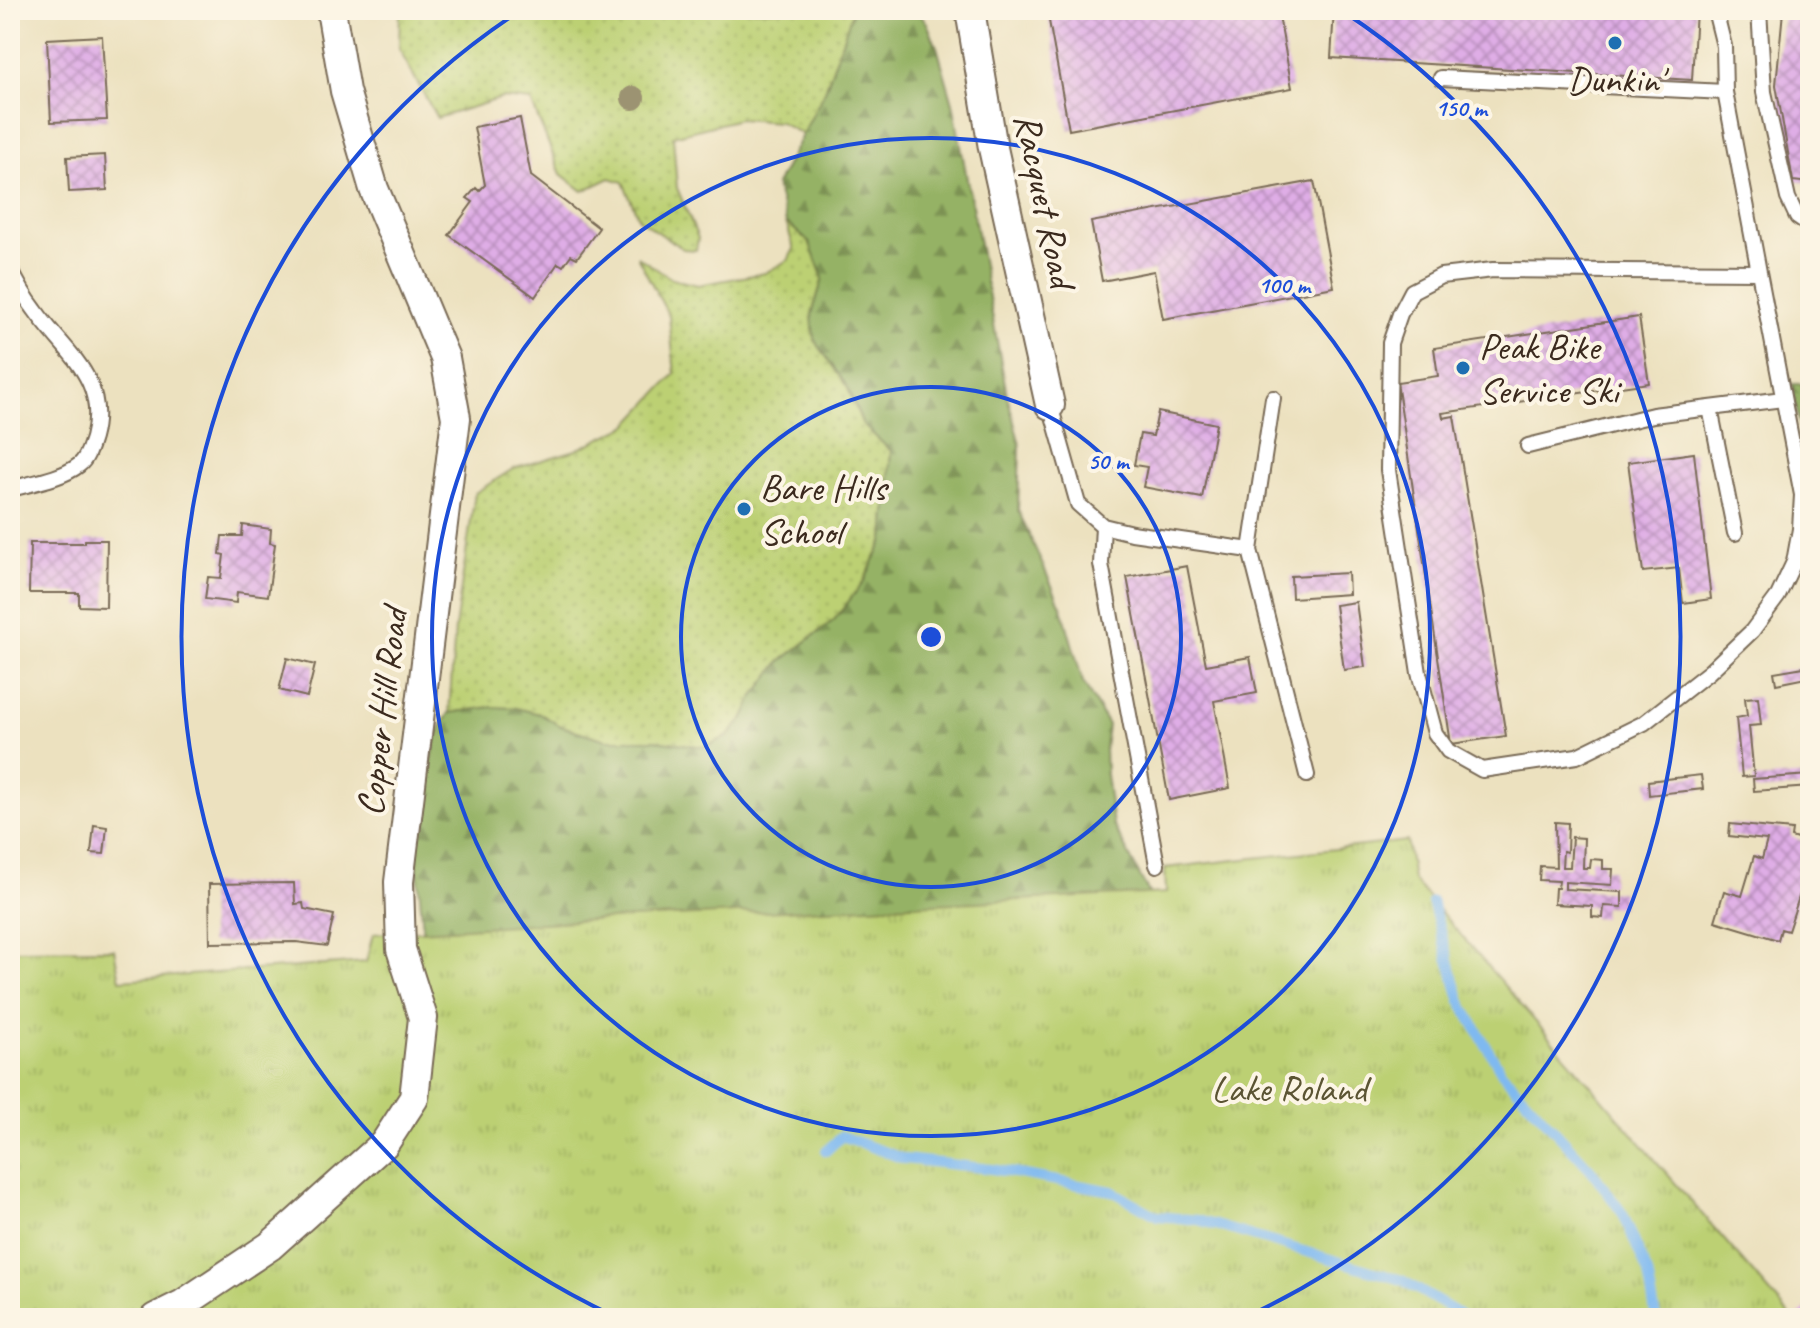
<svg xmlns="http://www.w3.org/2000/svg" width="1820" height="1328" font-family="Caveat,sans-serif">
<defs>
<pattern id="grass-dots" width="8" height="8" patternUnits="userSpaceOnUse" patternTransform="scale(2)"><rect width="8" height="8" fill="#bcd073"/><path d="M2 2h.1M6 6h.1" fill="none" stroke="#a2b363" stroke-width="1.8" stroke-linecap="round"/></pattern>
<pattern id="forest-firs" width="22" height="20" patternUnits="userSpaceOnUse" patternTransform="scale(2)"><rect width="22" height="20" fill="#95b265"/><path d="M5 1l3.5 6h-7zM16 11l3.5 6h-7z" fill="#7b9153"/></pattern>
<pattern id="park-tufts" width="24" height="20" patternUnits="userSpaceOnUse" patternTransform="scale(2)"><rect width="24" height="20" fill="#bcd073"/><path d="M3 7l-1-3M5 7V3M7 7l1-3M15 17l-1-3M17 17v-4M19 17l1-3" fill="none" stroke="#a2b363"/></pattern>
<pattern id="building-cross-hatch" width="8" height="8" patternUnits="userSpaceOnUse" patternTransform="scale(2)"><rect width="8" height="8" fill="#dfade6"/><path d="M0 0l8 8M0 8l8-8" fill="none" stroke="#b68dba"/></pattern>
</defs>
<rect width="100%" height="100%" fill="#fcf5e5"/>
<filter id="ink" filterUnits="userSpaceOnUse"><feTurbulence type="fractalNoise" baseFrequency=".0125" numOctaves="2"/><feDisplacementMap in="SourceGraphic" scale="16" xChannelSelector="R" yChannelSelector="G"/><feConvolveMatrix kernelMatrix="1 2 1 2 8 2 1 2 1" color-interpolation-filters="sRGB"/></filter>
<filter id="wash" filterUnits="userSpaceOnUse"><feTurbulence type="fractalNoise" baseFrequency=".006" numOctaves="4" result="noise"/><feDisplacementMap in="SourceGraphic" scale="32" xChannelSelector="R" yChannelSelector="G"/><feGaussianBlur stdDeviation="1.8" result="paint"/><feColorMatrix in="noise" values="0 0 0 0 0 0 0 0 0 0 0 0 0 0 0 0 0 1.4 0 .05"/><feComposite in="paint" operator="in"/></filter>
<g filter="url(#wash)">
<rect width="100%" height="100%" fill="#ece1bf"/>
<!-- grass -->
<path fill="url(#grass-dots)" stroke="#7c7d48" stroke-width="2" d="M 400,10 L 853,10 L 825,91 L 803,135 L 780,122 L 739,119 L 673,136 L 677,188 L 698,238 L 696,250 L 683,249 L 639,219 L 623,182 L 610,178 L 583,191 L 561,174 L 531,101 L 502,98 L 437,118 L 399,49 Z
M 786,222 L 809,242 L 823,278 L 812,314 L 815,339 L 848,388 L 863,425 L 891,450 L 884,540 L 863,583 L 834,620 L 780,662 L 753,698 L 743,720 L 727,737 L 704,747 L 655,740 L 606,740 L 561,726 L 540,714 L 492,707 L 449,713 L 455,628 L 475,493 L 513,469 L 576,450 L 627,426 L 675,374 L 669,316 L 637,256 L 672,279 L 698,285 L 765,273 L 788,260 L 794,249 Z"/>
<!-- forest -->
<path fill="url(#forest-firs)" stroke="#686e42" stroke-width="2" d="M 853,10 L 917,10 L 927,23 L 937,47 L 953,103 L 1007,395 L 1020,445 L 1018,510 L 1062,608 L 1083,682 L 1108,725 L 1105,748 L 1106,775 L 1113,825 L 1157,908 L 207,1318 L 425,951 L 415,841 L 437,734 L 449,713 L 492,707 L 516,708 L 540,714 L 561,726 L 606,740 L 655,740 L 704,747 L 727,737 L 743,720 L 753,698 L 780,662 L 834,620 L 863,583 L 884,540 L 891,451 L 863,425 L 848,388 L 814,339 L 812,314 L 823,278 L 809,242 L 786,222 L 776,185 L 825,91 Z
M 1792,384 L 1810,384 L 1810,485 Z"/>
<!-- park -->
<path fill="url(#park-tufts)" stroke="#7c7d48" stroke-width="2" d="M 1407,841 L 1413,880 L 1792,1318 L 10,1318 L 10,950 L 114,949 L 120,980 L 366,962 L 373,934 L 591,920 L 1166,893 L 1165,868 Z"/>
<g fill="none" stroke-linecap="round" stroke-linejoin="round">
<!-- stream -->
<path stroke="#7fb9f0" stroke-width="10" d="M 1432,902 L 1461,1002 L 1502,1073 L 1592,1171 L 1623,1214 L 1648,1274 L 1656,1318
M 826,1151 L 842,1136 L 904,1159 L 992,1169 L 1112,1191 L 1157,1216 L 1198,1220 L 1402,1280 L 1466,1318"/>
</g>
<g id="blocks">
<!-- building -->
<path fill="url(#building-cross-hatch)" d="M 1047,10 L 1278,10 L 1292,88 L 1069,130 Z
M 1334,10 L 1696,10 L 1692,80 L 1331,58 Z
M 1783,11 L 1810,13 L 1810,183 L 1793,181 L 1776,85 Z
M 102,36 L 107,120 L 51,122 L 47,39 Z
M 520,118 L 531,176 L 599,228 L 577,258 L 571,255 L 563,266 L 558,263 L 535,297 L 449,235 L 473,202 L 467,198 L 476,188 L 479,191 L 485,185 L 474,127 Z
M 105,155 L 107,190 L 69,192 L 67,157 Z
M 1314,181 L 1334,287 L 1163,319 L 1154,271 L 1102,281 L 1091,222 Z
M 1639,317 L 1649,383 L 1442,413 L 1443,418 L 1454,416 L 1506,736 L 1451,744 L 1397,382 L 1438,376 L 1434,348 Z
M 1158,412 L 1216,424 L 1202,498 L 1143,487 L 1147,467 L 1134,465 L 1140,434 L 1153,436 Z
M 1694,453 L 1711,599 L 1683,603 L 1679,568 L 1643,572 L 1628,462 Z
M 243,525 L 271,529 L 270,543 L 275,544 L 268,596 L 237,592 L 236,603 L 205,599 L 208,577 L 221,578 L 224,555 L 220,554 L 222,536 L 242,536 Z
M 85,540 L 107,540 L 106,607 L 79,606 L 79,593 L 29,593 L 30,543 L 85,543 Z
M 1187,566 L 1206,665 L 1250,657 L 1257,693 L 1214,701 L 1230,788 L 1169,800 L 1127,577 Z
M 1348,573 L 1349,594 L 1292,598 L 1291,576 Z
M 1356,602 L 1365,667 L 1344,670 L 1335,605 Z
M 287,658 L 315,665 L 307,697 L 279,690 Z
M 1804,667 L 1806,678 L 1776,684 L 1774,672 Z
M 1758,697 L 1761,725 L 1749,726 L 1754,776 L 1742,777 L 1736,718 L 1747,716 L 1745,698 Z
M 1701,775 L 1703,789 L 1649,795 L 1648,781 Z
M 1810,775 L 1810,787 L 1754,791 L 1753,779 Z
M 1555,822 L 1568,823 L 1567,852 L 1563,851 L 1562,867 L 1570,867 L 1572,837 L 1584,838 L 1583,868 L 1590,868 L 1591,859 L 1603,860 L 1603,869 L 1613,869 L 1612,885 L 1565,882 L 1565,889 L 1622,892 L 1622,907 L 1604,906 L 1603,918 L 1592,917 L 1592,906 L 1554,904 L 1555,888 L 1558,888 L 1559,881 L 1539,880 L 1540,866 L 1556,867 Z
M 1730,824 L 1792,830 L 1791,837 L 1810,843 L 1810,863 L 1788,931 L 1781,929 L 1778,940 L 1715,921 L 1724,891 L 1742,896 L 1754,856 L 1762,859 L 1767,840 L 1729,836 Z
M 94,825 L 107,827 L 104,854 L 91,853 Z
M 294,883 L 295,904 L 303,903 L 304,909 L 334,915 L 327,946 L 296,942 L 210,943 L 209,884 Z
M 1807,1308 L 1810,1318 L 1795,1318 Z"/>
</g>
</g>
<g filter="url(#ink)">
<use href="#blocks" fill-opacity="0" stroke="#796a56" stroke-width="2"/>
<g fill="none" stroke-linecap="round" stroke-linejoin="round">
<defs>
<path id="lane" d="M 1715,10 L 1724,46 L 1725,92 L 1759,272
M 1759,10 L 1764,92 L 1788,198 L 1797,217 L 1810,226
M 1441,78 L 1725,92
M 10,268 C 17,283 25,297 35,310 C 64,352 109,378 93,438 C 90,447 87,459 79,465 C 61,479 32,483 10,489
M 1493,270 L 1759,272 L 1802,495 L 1800,529 L 1794,562 L 1778,596 L 1752,631 L 1709,672 L 1644,723 L 1577,756 L 1482,770 L 1448,751 L 1435,733 L 1419,673 L 1388,470 L 1390,343 L 1400,314 L 1412,291 L 1441,276 Z
M 1273,398 L 1250,550 L 1307,775
M 1050,405 L 1078,504 L 1103,526 L 1132,533 L 1250,550
M 1710,408 L 1735,533
M 1528,446 L 1653,415 L 1783,399
M 1103,526 L 1101,564 L 1157,865"/>
<path id="street" d="M 970,10 L 993,148 L 1050,405
M 155,1318 L 183,1304 L 270,1246 L 384,1144 L 414,1098 L 423,1018 L 401,949 L 399,882 L 456,418 L 445,358 L 374,189 L 345,91 L 331,10"/>
</defs>
<!-- lane casing -->
<use href="#lane" stroke="#796a56" stroke-width="18"/>
<!-- street casing -->
<use href="#street" stroke="#796a56" stroke-width="32"/>
<!-- lane -->
<use href="#lane" stroke="#fff" stroke-width="14"/>
<!-- street -->
<use href="#street" stroke="#fff" stroke-width="28"/>
</g>
<!-- trees -->
<circle fill="#9c9372" cx="633" cy="98" r="12"/>
</g>
<!-- distance rings -->
<g fill="none" stroke="#1d4ed8" stroke-width="4">
<circle cx="931" cy="637" r="250"/>
<circle cx="931" cy="637" r="499"/>
<path d="M614 1316A749 749 0 0 1 518 12M1344 12A749 749 0 0 1 1248 1316"/>
</g>
<!-- markers -->
<g fill="#1f6fb2" stroke="#fcf5e5" stroke-width="3">
<circle cx="1615" cy="43" r="8"/>
<circle cx="1463" cy="368" r="8"/>
<circle cx="744" cy="509" r="8"/>
</g>
<g text-anchor="middle" dominant-baseline="central" stroke-width="8" stroke-linejoin="round" paint-order="stroke">
<!-- poi labels -->
<g font-size="38" fill="#3b2a1e" stroke="#fcf5e5" text-anchor="start">
<text x="1615" y="79" text-anchor="middle">Dunkin'</text>
<text x="1479" y="346">Peak Bike<tspan x="1479" dy="44">Service Ski</tspan></text>
<text x="760" y="487">Bare Hills<tspan x="760" dy="44">School</tspan></text>
</g>
<!-- street labels -->
<g font-size="38" fill="#3b2a1e" stroke="#fcf5e5">
<text transform="translate(1045 200) rotate(78)">Racquet Road</text>
<text transform="translate(382 712) rotate(-83)">Copper Hill Road</text>
</g>
<!-- park labels -->
<g font-size="38" fill="#5b5433" stroke="#fcf5e5">
<text x="1289" y="1088">Lake Roland</text>
</g>
</g>
<circle cx="931" cy="637" r="12" fill="#1d4ed8" stroke="#fcf5e5" stroke-width="4"/>
<g font-size="24" text-anchor="middle" font-weight="bold" fill="#1d4ed8" stroke="#fcf5e5" stroke-width="8" stroke-linejoin="round" paint-order="stroke">
<text x="1461" y="116">150 m</text>
<text x="1284" y="293">100 m</text>
<text x="1108" y="469">50 m</text>
</g>
<!-- margin -->
<rect width="1820" height="1328" fill="none" stroke="#fcf5e5" stroke-width="40"/>
</svg>
